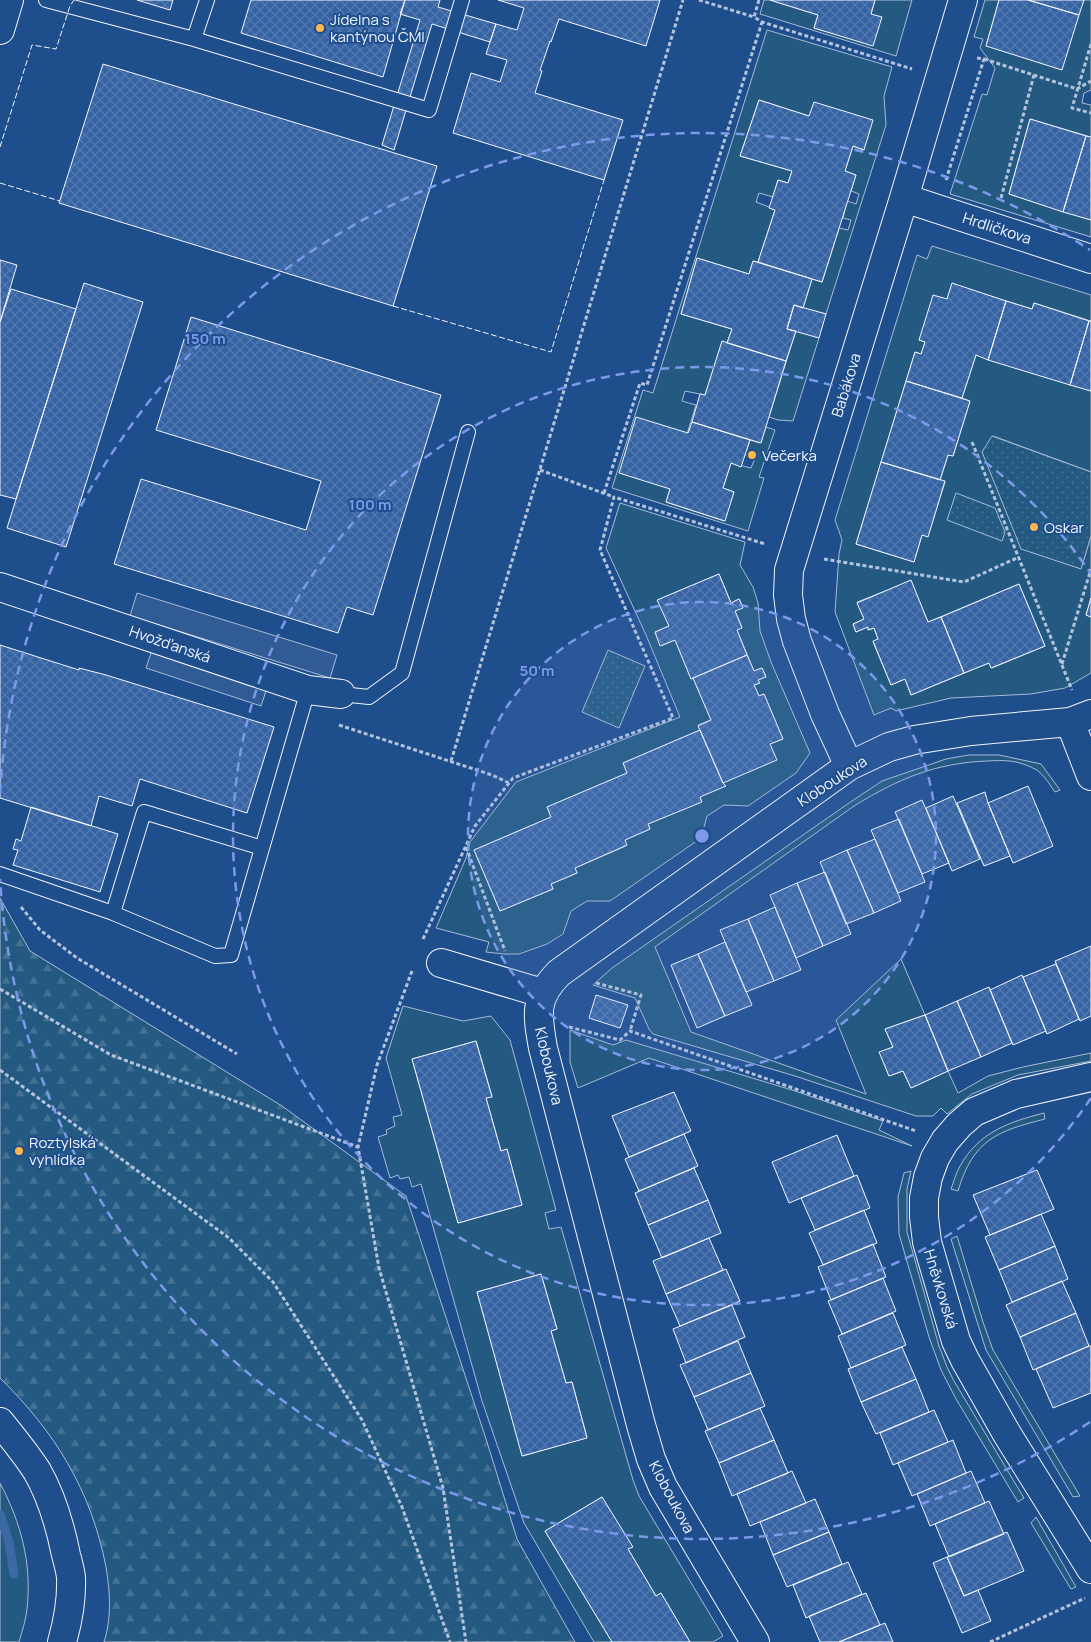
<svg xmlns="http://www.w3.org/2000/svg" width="1091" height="1642" font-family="Manrope,sans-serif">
<defs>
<pattern id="forest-firs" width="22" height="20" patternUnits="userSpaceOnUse" patternTransform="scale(1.25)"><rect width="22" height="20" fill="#245a82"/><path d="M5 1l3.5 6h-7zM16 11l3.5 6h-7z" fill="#447295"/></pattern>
<pattern id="park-dots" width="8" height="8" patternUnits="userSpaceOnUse" patternTransform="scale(1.25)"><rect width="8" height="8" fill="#245a82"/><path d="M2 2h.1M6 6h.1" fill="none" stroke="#447295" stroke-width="1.8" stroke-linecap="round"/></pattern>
<pattern id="building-cross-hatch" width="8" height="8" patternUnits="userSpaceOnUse" patternTransform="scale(1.25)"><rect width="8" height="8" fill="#3563a3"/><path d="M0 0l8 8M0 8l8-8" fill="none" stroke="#537ab1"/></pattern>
</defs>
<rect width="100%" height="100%" fill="#1f4e8c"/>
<!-- green -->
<path fill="#245a82" stroke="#a8bbd7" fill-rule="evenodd" d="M 764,0 L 770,0 L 818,15 L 814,28 L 873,45 L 871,14 L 875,0 L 912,0 L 896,56 L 760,14 Z
M 985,0 L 999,0 L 986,46 L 1084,0 L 1091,0 L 1091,90 L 1084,93 L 1082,103 L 1091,105 L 1091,137 L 1030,119 L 1009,194 L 1091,220 L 1091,237 L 950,194 L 982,94 L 987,95 L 995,68 L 980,48 L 983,39 L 974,37 Z
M 767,30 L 892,67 L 884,96 L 886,125 L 826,314 L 803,308 L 812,279 L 822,282 L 839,228 L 848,230 L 851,220 L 843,218 L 847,201 L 856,204 L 859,194 L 851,191 L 856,175 L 845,171 L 853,146 L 863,150 L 809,116 L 759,100 L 740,156 L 792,171 L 788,183 L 778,180 L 773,197 L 759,193 L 756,202 L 769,207 L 770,208 L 775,210 L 758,262 L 753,261 L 749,274 L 697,258 L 681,314 L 732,329 L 727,343 L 722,342 L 705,395 L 685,391 L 682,401 L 696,405 L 666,502 L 724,521 L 734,492 L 723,488 L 731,463 L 751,468 L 755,458 L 745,455 L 750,440 L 760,443 L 766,427 L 775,430 L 759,477 L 764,478 L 748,531 L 612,488 L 643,390 L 653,393 Z
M 932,246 L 1091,295 L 1091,321 L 1034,303 L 1032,309 L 952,284 L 947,299 L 919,340 L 925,342 L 921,354 L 915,352 L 856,544 L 914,562 L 922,535 L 928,536 L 945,482 L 940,480 L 948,455 L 953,456 L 970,401 L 962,398 L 976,355 L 1091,391 L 1091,472 L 993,436 L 1081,568 L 1091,536 L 1091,598 L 1086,615 L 1091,617 L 1091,673 L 1065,688 L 1031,694 L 951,698 L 896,711 L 891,708 L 874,715 L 835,612 L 839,554 L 842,540 L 835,520 L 917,255 L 927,259 ZM 911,581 L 928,622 L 1019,584 L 1045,646 L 992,668 L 989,663 L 911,695 L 905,679 L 891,685 L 873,642 L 878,639 L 874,628 L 869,630 L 867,627 L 856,632 L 853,624 L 864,619 L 857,602 Z
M 796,330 L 819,338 L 793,421 L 778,420 L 769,417 Z
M 620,503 L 745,542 L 740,565 L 753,587 L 758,603 L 760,631 L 771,662 L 810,753 L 796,773 L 748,806 L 724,805 L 707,816 L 701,838 L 610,901 L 587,901 L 571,911 L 563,934 L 547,944 L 519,954 L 504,954 L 486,952 L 489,942 L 436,928 L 466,858 L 470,842 L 516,782 L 680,717 L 646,635 L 606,548 ZM 719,574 L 731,603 L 739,599 L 743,607 L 735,611 L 742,627 L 737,630 L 754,671 L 762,668 L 766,676 L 758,680 L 759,683 L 754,685 L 759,696 L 764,694 L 783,739 L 770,744 L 723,783 L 700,797 L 701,802 L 648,824 L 650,829 L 625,840 L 626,846 L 575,868 L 577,873 L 551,884 L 553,889 L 500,911 L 474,850 L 551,817 L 547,807 L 627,773 L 623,763 L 700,730 L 698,725 L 711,720 L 693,678 L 691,679 L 675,640 L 661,646 L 655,632 L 669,626 L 658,600 Z
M 969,755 L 999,755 L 1041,764 L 1060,790 L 1055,792 C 1050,785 1043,773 1035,769 C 1018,760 1005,760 987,761 C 935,763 898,779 854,806 L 655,947 L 691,1032 L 866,1094 L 836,1020 L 901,959 L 925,1015 L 885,1029 L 893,1047 L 880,1053 L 889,1076 L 903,1071 L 911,1088 L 948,1071 L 958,1093 L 988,1076 L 1023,1067 L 1091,1053 L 1091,1061 L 1018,1075 L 972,1094 L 947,1114 L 941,1108 L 933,1116 L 916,1116 L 795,1076 L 653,1034 L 649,1029 L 635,998 L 593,985 L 612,968 L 849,803 L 882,781 L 946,759 Z
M 403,1006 L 463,1021 L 491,1016 L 510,1040 L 556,1210 L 545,1213 L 549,1229 L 561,1227 L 633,1480 L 639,1496 L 723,1636 L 713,1642 L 690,1642 L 661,1593 L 656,1596 L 628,1549 L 632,1547 L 602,1497 L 545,1531 L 612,1642 L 594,1642 L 524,1523 L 482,1401 L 421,1184 L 412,1187 L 409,1177 L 400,1179 L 398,1175 L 390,1178 L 378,1137 L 387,1134 L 386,1130 L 395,1126 L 393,1117 L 402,1115 L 386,1058 ZM 476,1041 L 492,1096 L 486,1098 L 501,1151 L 507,1149 L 522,1205 L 458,1223 L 412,1059 ZM 541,1274 L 557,1329 L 551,1331 L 566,1383 L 572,1382 L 587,1437 L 523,1456 L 477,1292 Z
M 570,1030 L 613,1045 L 626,1040 L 792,1090 L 883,1121 L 879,1130 L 912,1146 L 649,1058 L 578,1088 L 570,1062 Z
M 1044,1113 L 1045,1119 C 997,1131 973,1140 958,1191 L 951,1189 C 954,1181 956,1173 960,1166 C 979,1132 1009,1122 1044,1113 Z
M 911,1171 L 907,1189 L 907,1232 L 939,1346 L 947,1367 L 954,1381 L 1024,1498 L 1018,1502 L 956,1399 L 941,1370 L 929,1337 L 899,1234 L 898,1197 L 904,1173 Z
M 957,1236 L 983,1322 L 993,1350 L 1080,1496 L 1073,1497 L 986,1350 L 951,1239 Z
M 0,1483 C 21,1523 32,1563 27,1609 C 26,1620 22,1631 19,1642 L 0,1642 Z
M 1036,1517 L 1076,1587 L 1071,1589 L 1031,1523 Z"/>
<!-- forest -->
<path fill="url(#forest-firs)" stroke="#a8bbd7" d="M 0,898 L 30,951 L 282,1106 L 406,1196 L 487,1442 L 517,1539 L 575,1642 L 104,1642 C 112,1618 110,1591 106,1567 C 91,1490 55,1432 0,1378 Z"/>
<!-- park -->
<path fill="url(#park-dots)" stroke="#a8bbd7" d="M 992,436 L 1091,472 L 1091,536 L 1081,569 L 1021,549 L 982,452 Z
M 956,493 L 995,508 L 1005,532 L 1002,541 L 947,520 Z
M 608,650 L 645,666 L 619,728 L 582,712 Z"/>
<!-- parking -->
<path fill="#305b95" stroke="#a8bbd7" d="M 137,593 L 337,655 L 330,678 L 130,616 Z
M 152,650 L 267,688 L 261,706 L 146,668 Z"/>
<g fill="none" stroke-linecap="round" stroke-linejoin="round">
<!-- stream -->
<path stroke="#3b69a3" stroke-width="9" d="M 0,1514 L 9,1542 L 14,1574"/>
</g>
<!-- building -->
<path fill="url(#building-cross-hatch)" stroke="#f2f6ff" d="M 137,0 L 173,0 L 170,10 Z
M 251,0 L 405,0 L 383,77 L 241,33 Z
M 405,0 L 440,0 L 438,7 L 496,24 L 490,42 L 432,24 L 394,150 L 382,145 L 420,20 L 400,14 Z
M 498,0 L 660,0 L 646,46 L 559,19 L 551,42 L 550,41 L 545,56 L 540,70 L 542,71 L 535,93 L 623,120 L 604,180 L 453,133 L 471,73 L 500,82 L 507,60 L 486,54 L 496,24 L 517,30 L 524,8 Z
M 770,0 L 875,0 L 871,14 L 882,17 L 873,46 L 814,28 L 818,15 Z
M 999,0 L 1028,0 L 1079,15 L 1062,70 L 986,46 Z
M 1028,0 L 1084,0 L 1079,15 Z
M 103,64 L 437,166 L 393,306 L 59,203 Z
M 759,100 L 809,116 L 814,102 L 873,120 L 864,150 L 853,146 L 845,171 L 856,175 L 822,282 L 758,262 L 775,210 L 769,208 L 778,180 L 788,183 L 792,171 L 740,156 Z
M 1030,119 L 1086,136 L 1063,212 L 1009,194 Z
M 1086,136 L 1091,137 L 1091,220 L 1063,212 Z
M 697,258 L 749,274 L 753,261 L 812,279 L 803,308 L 794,305 L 787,329 L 796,331 L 786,361 L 727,343 L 732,329 L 681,314 Z
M 0,260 L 17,265 L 0,322 Z
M 84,283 L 143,302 L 66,547 L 7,528 Z
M 952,283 L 1006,301 L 988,360 L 976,355 L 962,398 L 906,381 L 915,352 L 921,354 L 925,342 L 919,340 L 933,295 L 947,299 Z
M 11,289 L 76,309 L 16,499 L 0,495 L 0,322 Z
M 1006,301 L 1032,309 L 1034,303 L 1089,321 L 1070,385 L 988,360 Z
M 794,305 L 826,314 L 819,338 L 787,329 Z
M 191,317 L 441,395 L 373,615 L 347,607 L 338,633 L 114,564 L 141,479 L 306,530 L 321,481 L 156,430 Z
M 1089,321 L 1091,321 L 1091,391 L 1070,385 Z
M 722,341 L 786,361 L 761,443 L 692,422 L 700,394 L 705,395 Z
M 906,381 L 970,401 L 953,456 L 948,455 L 940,480 L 881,462 Z
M 636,417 L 688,433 L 692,422 L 750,440 L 741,467 L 731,463 L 723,488 L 734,492 L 725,521 L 666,502 L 670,489 L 619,473 Z
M 881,462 L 945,481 L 928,537 L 922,535 L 914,562 L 856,544 Z
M 719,574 L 731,603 L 739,599 L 743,608 L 735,611 L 742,628 L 737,630 L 747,655 L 691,679 L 675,640 L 660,646 L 655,632 L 669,626 L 657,600 Z
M 911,580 L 928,622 L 941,617 L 964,673 L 911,695 L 905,679 L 891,685 L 873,641 L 878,639 L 874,628 L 868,630 L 868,627 L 856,632 L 853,624 L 864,619 L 857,603 Z
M 1019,584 L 1045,646 L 991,668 L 989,663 L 964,673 L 941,617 Z
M 1091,598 L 1091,617 L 1086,615 Z
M 0,645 L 79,670 L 79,668 L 106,675 L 274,727 L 247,813 L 140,779 L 132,806 L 99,796 L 91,826 L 0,798 Z
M 747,655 L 754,671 L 762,668 L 766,677 L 758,680 L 760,683 L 754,685 L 759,696 L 764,694 L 783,739 L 770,744 L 777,760 L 723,783 L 698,726 L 711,720 L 693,678 Z
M 700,730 L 723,783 L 726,786 L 700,797 L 702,802 L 648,824 L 650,829 L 625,840 L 627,845 L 575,868 L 577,873 L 551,884 L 553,889 L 500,911 L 474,850 L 551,817 L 547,807 L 627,773 L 623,763 Z
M 1028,786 L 1053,846 L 1013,863 L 988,803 Z
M 985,792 L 988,803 L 1010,856 L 984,866 L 957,803 Z
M 953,796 L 980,859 L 952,871 L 926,808 Z
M 922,800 L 949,863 L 922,874 L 895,812 Z
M 31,807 L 118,834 L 100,892 L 13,865 L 18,850 L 13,849 L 16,839 L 21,841 Z
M 899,819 L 925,882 L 898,893 L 871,830 Z
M 875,839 L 901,901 L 874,913 L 847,850 Z
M 847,850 L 874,913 L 846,924 L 820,862 Z
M 825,872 L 851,934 L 823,946 L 797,883 Z
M 797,883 L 823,946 L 796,958 L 770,895 Z
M 775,907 L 801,970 L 774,981 L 748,919 Z
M 748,919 L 774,981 L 746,992 L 720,930 Z
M 725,942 L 752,1005 L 725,1016 L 698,954 Z
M 1091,946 L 1091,1016 L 1080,1021 L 1055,961 Z
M 698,954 L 725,1016 L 697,1028 L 671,965 Z
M 1056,964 L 1079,1019 L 1047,1034 L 1023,977 Z
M 1022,975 L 1046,1031 L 1013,1045 L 990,990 Z
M 989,987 L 1012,1043 L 981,1057 L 957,1001 Z
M 596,995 L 628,1005 L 620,1028 L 589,1018 Z
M 957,1001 L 981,1057 L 948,1071 L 925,1015 Z
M 925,1015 L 948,1071 L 911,1088 L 903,1071 L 889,1076 L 879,1052 L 893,1047 L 885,1029 Z
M 476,1041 L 492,1097 L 486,1098 L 501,1151 L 507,1149 L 522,1205 L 458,1223 L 412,1059 Z
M 674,1092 L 691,1131 L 629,1157 L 612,1116 Z
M 684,1134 L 698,1166 L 639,1191 L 625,1159 Z
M 837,1135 L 854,1176 L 789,1203 L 772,1162 Z
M 694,1168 L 708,1200 L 648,1225 L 635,1193 Z
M 1037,1170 L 1054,1209 L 990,1235 L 973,1195 Z
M 857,1175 L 870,1208 L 815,1230 L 801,1198 Z
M 708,1200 L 721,1233 L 662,1258 L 648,1225 Z
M 864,1210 L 877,1243 L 823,1265 L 809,1233 Z
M 1041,1214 L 1055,1246 L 999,1270 L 985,1237 Z
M 709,1238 L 723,1270 L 666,1294 L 653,1261 Z
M 873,1244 L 886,1277 L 831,1300 L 818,1267 Z
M 1055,1246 L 1068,1279 L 1012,1302 L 999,1270 Z
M 726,1269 L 740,1301 L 680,1326 L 666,1294 Z
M 541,1274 L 557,1329 L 551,1331 L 566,1383 L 572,1382 L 587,1438 L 522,1456 L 477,1292 Z
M 883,1278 L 896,1311 L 842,1334 L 828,1301 Z
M 1062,1281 L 1076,1313 L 1020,1337 L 1006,1305 Z
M 732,1305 L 745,1337 L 686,1363 L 673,1329 Z
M 893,1313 L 906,1345 L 851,1368 L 838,1336 Z
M 1076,1313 L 1089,1346 L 1033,1370 L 1020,1337 Z
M 738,1341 L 751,1373 L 694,1397 L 680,1365 Z
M 1089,1346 L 1091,1346 L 1091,1393 L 1053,1408 L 1036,1369 Z
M 902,1347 L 916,1379 L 861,1402 L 848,1369 Z
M 751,1373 L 765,1406 L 708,1430 L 694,1397 Z
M 916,1379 L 929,1412 L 876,1434 L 861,1402 Z
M 760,1408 L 774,1440 L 719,1463 L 705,1431 Z
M 934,1410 L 948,1442 L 893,1465 L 880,1433 Z
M 774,1440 L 788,1473 L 732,1496 L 719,1463 Z
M 953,1440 L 966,1473 L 912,1496 L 898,1463 Z
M 792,1471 L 806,1503 L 750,1526 L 737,1494 Z
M 971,1471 L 985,1503 L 930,1526 L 917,1494 Z
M 602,1497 L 633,1547 L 628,1549 L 656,1596 L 661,1593 L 690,1642 L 612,1642 L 545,1531 Z
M 815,1499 L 829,1532 L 773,1555 L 760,1522 Z
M 989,1501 L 1004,1534 L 949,1557 L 935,1524 Z
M 829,1532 L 842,1564 L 787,1587 L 773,1555 Z
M 1007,1532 L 1024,1571 L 964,1596 L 947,1557 Z
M 947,1557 L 964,1596 L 978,1590 L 991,1621 L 962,1633 L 933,1563 Z
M 848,1562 L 862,1594 L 806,1618 L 793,1585 Z
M 866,1593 L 880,1625 L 839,1642 L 820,1642 L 809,1616 Z
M 885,1623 L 893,1642 L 839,1642 L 880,1625 Z"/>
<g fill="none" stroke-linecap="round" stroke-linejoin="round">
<defs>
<path id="service" d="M 46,0 L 194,39 L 207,0
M 194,39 L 429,110 L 462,0
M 341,694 L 369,697 L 402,673 L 468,432
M 0,874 L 113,913 L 215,956 L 231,955 L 308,690
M 113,913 L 144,812 L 262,848"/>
<path id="minor" d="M 0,30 L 9,0
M 904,198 L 1091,259
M 0,587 L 308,690 L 341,694
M 1070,722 L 1091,776
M 849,766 L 825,714 L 797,641 L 791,619 L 788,595 L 789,570 L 904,198 L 963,0
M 441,963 L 542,993
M 1091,1077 L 1016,1094 L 974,1112 L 959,1125 L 945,1141 L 935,1158 L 928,1177 L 924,1198 L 924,1217 L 927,1242 L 956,1341 L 965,1360 L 1007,1434 L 1091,1569
M 755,1642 L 663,1487 L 651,1459 L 641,1425 L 543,1048 C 537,1014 534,998 559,973 L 849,766 L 889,747 L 914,740 L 971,731 L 1070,722 L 1091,714"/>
<path id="trunk" d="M 0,1422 C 13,1438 26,1454 37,1471 C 52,1497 60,1525 66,1555 C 68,1562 70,1570 71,1577 C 72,1600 68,1621 62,1642"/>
</defs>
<!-- service casing -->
<use href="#service" stroke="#f2f6ff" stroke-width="16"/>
<!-- minor casing -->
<use href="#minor" stroke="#f2f6ff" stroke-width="30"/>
<!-- trunk casing -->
<use href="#trunk" stroke="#f2f6ff" stroke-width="30"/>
<!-- path -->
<path stroke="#b3c4dc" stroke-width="3" stroke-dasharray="4 2.5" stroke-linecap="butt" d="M 699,0 L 754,17
M 759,0 L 754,17 L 762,22 L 912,69
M 1091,44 L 1072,108 L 1091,113
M 984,59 L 1077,89 L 1091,81
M 946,180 L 984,59 L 977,58
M 1001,198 L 1034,75
M 972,442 L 1072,690
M 540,470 L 614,497
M 604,493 L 640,383 L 647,385 L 762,22
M 824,559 L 964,582 L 1019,557
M 1062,664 L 1091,569
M 339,725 L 492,775 L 509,783
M 451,761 L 683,0
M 466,847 L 505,951
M 21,907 L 40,930 L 77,958 L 237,1054
M 423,939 L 475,826 L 513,778 L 673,718 L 600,550 L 614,497 L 765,544
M 412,971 L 377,1065 L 358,1147 L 379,1268 L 443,1488 L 466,1642
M 596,983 L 641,995 L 630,1031
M 0,989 L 111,1055 L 358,1147
M 569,1027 L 620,1040 L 630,1031 L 916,1131
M 0,1070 L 229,1238 L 273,1282 L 362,1420 L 402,1507 L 450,1642
M 990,1642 L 1085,1598"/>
<!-- service -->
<use href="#service" stroke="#1f4e8c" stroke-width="14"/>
<!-- minor -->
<use href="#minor" stroke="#1f4e8c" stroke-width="28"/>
<!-- trunk -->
<use href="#trunk" stroke="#1f4e8c" stroke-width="28"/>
<!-- fence -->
<path stroke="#f2f6ff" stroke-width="1" stroke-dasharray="6 2.5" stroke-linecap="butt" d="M 0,147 L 32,45 L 56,49 L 70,6 L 74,0
M 0,183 L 60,201
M 393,306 L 551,352 L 604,180"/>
</g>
<!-- distance rings -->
<circle cx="702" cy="836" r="234" fill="#7d9aea" fill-opacity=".12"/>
<g fill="none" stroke="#7d9aea" stroke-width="2.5" stroke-dasharray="9 6">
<circle cx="702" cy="836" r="234"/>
<path d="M1091 1098A469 469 0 1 1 1091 574"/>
<path d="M1090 1422A703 703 0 0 1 0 879M0 793A703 703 0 0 1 1090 250"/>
</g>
<!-- markers -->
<g fill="#ffb74d" stroke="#1f4e8c" stroke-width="2">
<circle cx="320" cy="28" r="5"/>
<circle cx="752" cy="455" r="5"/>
<circle cx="1034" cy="527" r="5"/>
<circle cx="19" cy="1151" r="5"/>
</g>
<g text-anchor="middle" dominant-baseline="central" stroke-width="4" stroke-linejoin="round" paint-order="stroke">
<!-- poi labels -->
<g font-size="15" fill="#f2f6ff" stroke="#1f4e8c" text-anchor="start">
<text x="330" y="19">Jídelna s<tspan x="330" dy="17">kantýnou ČMI</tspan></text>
<text x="762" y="455">Večerka</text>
<text x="1044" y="527">Oskar</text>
<text x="29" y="1142">Roztylská<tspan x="29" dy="17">vyhlídka</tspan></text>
</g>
<!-- street labels -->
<g font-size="15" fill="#f2f6ff" stroke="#1f4e8c">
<text transform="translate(997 228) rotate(18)">Hrdličkova</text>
<text transform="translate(846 385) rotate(-73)">Babákova</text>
<text transform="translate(170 644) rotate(19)">Hvožďanská</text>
<text transform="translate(832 781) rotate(-33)">Kloboukova</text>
<text transform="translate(549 1066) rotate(77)">Kloboukova</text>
<text transform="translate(941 1289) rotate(73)">Hněvkovská</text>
<text transform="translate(672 1497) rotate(62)">Kloboukova</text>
</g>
</g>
<circle cx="702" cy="836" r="8" fill="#7d9aea" stroke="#1f4e8c" stroke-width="2.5"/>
<g font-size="15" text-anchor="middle" font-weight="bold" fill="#7d9aea" stroke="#1f4e8c" stroke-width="4" stroke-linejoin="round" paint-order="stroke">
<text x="205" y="344">150 m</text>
<text x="370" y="510">100 m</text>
<text x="537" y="676">50 m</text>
</g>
</svg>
